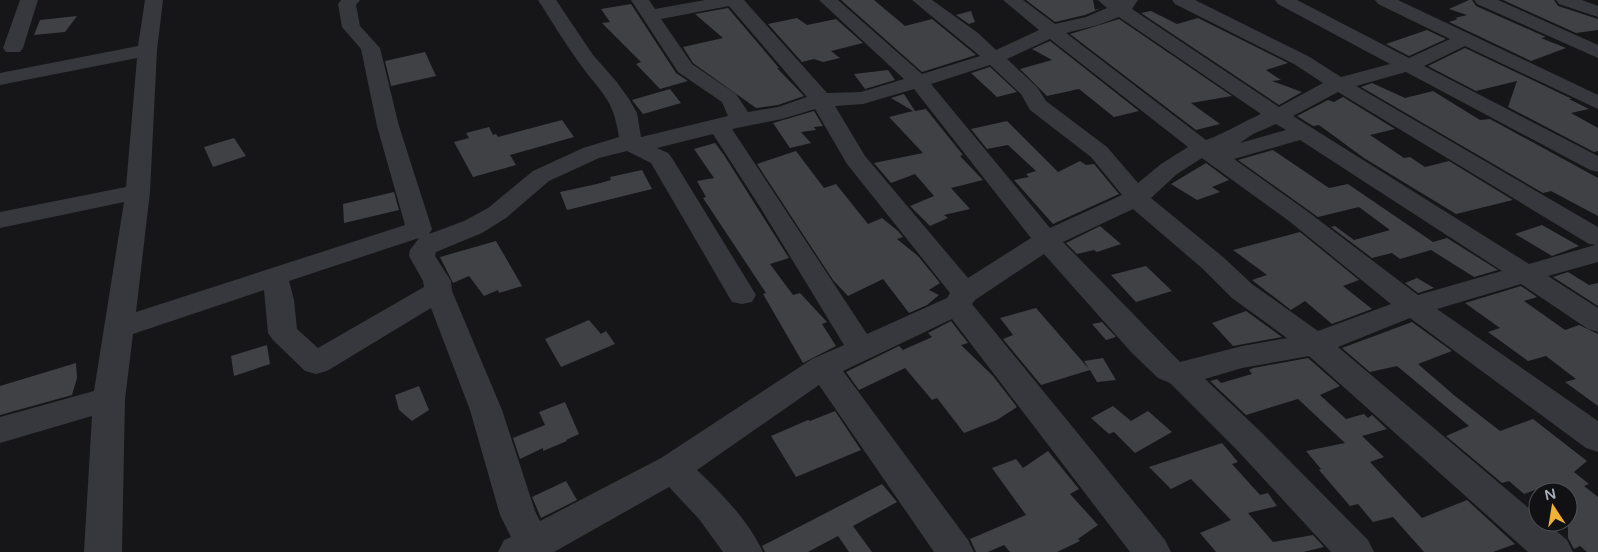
<svg xmlns="http://www.w3.org/2000/svg" width="1598" height="552" font-family="'Varela Round',sans-serif">
<rect width="100%" height="100%" fill="#161618"/>
<!-- building -->
<path fill="#404145" d="M 841,0 L 874,0 L 905,26 L 932,19 L 976,55 L 922,72 Z
M 1026,0 L 1093,0 L 1095,10 L 1102,8 L 1085,15 L 1055,22 Z
M 1469,0 L 1472,0 L 1476,6 L 1546,37 L 1541,38 L 1566,48 L 1531,61 L 1449,22 L 1458,19 L 1455,18 L 1467,15 L 1449,9 Z
M 1503,0 L 1554,0 L 1558,6 L 1598,19 L 1598,30 L 1576,33 Z
M 631,4 L 676,73 L 688,81 L 660,89 L 636,64 L 641,62 L 602,23 L 610,22 L 601,9 Z
M 728,8 L 779,68 L 777,68 L 804,96 L 778,105 L 756,108 L 693,63 L 683,47 L 723,38 L 695,14 Z
M 971,11 L 975,22 L 969,24 L 956,15 Z
M 1151,11 L 1177,24 L 1198,18 L 1288,63 L 1266,70 L 1281,80 L 1272,81 L 1302,92 L 1279,105 L 1141,13 Z
M 77,16 L 65,32 L 34,35 L 40,20 Z
M 797,18 L 807,25 L 836,19 L 863,43 L 831,51 L 840,58 L 823,62 L 814,59 L 802,62 L 768,24 Z
M 1119,19 L 1232,96 L 1191,103 L 1220,124 L 1196,130 L 1070,34 Z
M 1427,30 L 1446,39 L 1409,56 L 1386,44 Z
M 1050,41 L 1139,111 L 1114,117 L 1079,89 L 1047,96 L 1020,69 L 1052,60 L 1032,49 Z
M 1465,48 L 1572,99 L 1569,99 L 1589,109 L 1571,113 L 1598,128 L 1598,151 L 1594,152 L 1508,107 L 1517,81 L 1476,91 L 1428,66 Z
M 425,52 L 436,76 L 391,86 L 385,61 Z
M 990,67 L 1017,92 L 997,97 L 971,73 Z
M 888,70 L 895,80 L 865,89 L 854,74 Z
M 1372,83 L 1405,98 L 1433,91 L 1480,120 L 1490,119 L 1598,178 L 1598,216 L 1551,191 L 1543,193 L 1361,87 Z
M 670,89 L 681,103 L 643,114 L 632,100 Z
M 904,94 L 915,111 L 926,109 L 963,155 L 960,156 L 983,180 L 951,188 L 970,209 L 944,215 L 948,218 L 930,226 L 910,206 L 934,196 L 915,174 L 891,183 L 874,163 L 923,153 L 889,117 L 913,111 L 891,98 Z
M 1343,97 L 1395,129 L 1370,135 L 1404,158 L 1410,157 L 1425,167 L 1449,161 L 1513,200 L 1456,214 L 1364,158 L 1319,125 L 1313,126 L 1297,116 L 1328,100 L 1334,102 Z
M 814,111 L 823,126 L 814,127 L 816,130 L 801,132 L 811,143 L 790,148 L 773,123 Z
M 562,120 L 574,137 L 510,155 L 516,165 L 473,177 L 454,142 L 469,138 L 466,133 L 489,127 L 493,135 L 496,134 L 498,137 Z
M 1007,121 L 1058,172 L 1080,161 L 1086,165 L 1094,164 L 1119,194 L 1053,224 L 1014,180 L 1029,177 L 1026,174 L 1036,171 L 1008,145 L 987,149 L 971,129 Z
M 234,138 L 246,156 L 213,167 L 204,147 Z
M 715,143 L 724,155 L 789,258 L 770,264 L 793,295 L 800,293 L 827,322 L 822,324 L 836,346 L 803,363 L 763,294 L 766,293 L 703,198 L 706,197 L 697,181 L 714,178 L 694,149 Z
M 1273,150 L 1329,188 L 1348,184 L 1433,242 L 1447,238 L 1498,270 L 1474,277 L 1431,250 L 1400,259 L 1392,253 L 1372,258 L 1331,227 L 1335,226 L 1354,240 L 1390,230 L 1359,207 L 1318,217 L 1238,160 Z
M 796,151 L 824,188 L 836,184 L 868,224 L 882,218 L 898,231 L 903,237 L 897,239 L 918,256 L 940,283 L 929,290 L 939,295 L 927,305 L 909,313 L 883,279 L 848,296 L 833,280 L 757,164 Z
M 1206,163 L 1229,180 L 1212,187 L 1220,192 L 1197,200 L 1171,184 Z
M 642,170 L 652,189 L 567,210 L 560,192 L 597,184 L 611,180 L 610,177 Z
M 394,192 L 399,210 L 344,223 L 343,204 Z
M 1542,225 L 1579,246 L 1552,256 L 1515,234 Z
M 1100,226 L 1121,244 L 1097,252 L 1094,250 L 1077,254 L 1066,243 Z
M 1300,232 L 1359,280 L 1343,286 L 1372,309 L 1332,324 L 1305,301 L 1291,310 L 1252,280 L 1267,275 L 1233,250 Z
M 496,241 L 522,286 L 499,293 L 498,290 L 484,296 L 469,276 L 453,283 L 440,257 Z
M 1146,266 L 1172,291 L 1136,302 L 1111,275 Z
M 1568,272 L 1589,285 L 1598,283 L 1598,306 L 1553,277 Z
M 1417,278 L 1434,288 L 1418,293 L 1405,283 Z
M 1521,286 L 1537,297 L 1524,301 L 1565,330 L 1579,325 L 1598,334 L 1598,406 L 1565,382 L 1576,379 L 1546,356 L 1528,361 L 1488,332 L 1500,328 L 1465,303 Z
M 1036,308 L 1089,369 L 1084,361 L 1103,358 L 1116,380 L 1097,382 L 1090,370 L 1041,385 L 1003,339 L 1013,335 L 1000,318 Z
M 1246,311 L 1282,337 L 1233,346 L 1212,323 Z
M 589,320 L 601,334 L 606,331 L 615,344 L 561,367 L 545,339 Z
M 951,321 L 968,343 L 961,345 L 993,376 L 1017,407 L 997,420 L 964,433 L 937,398 L 932,400 L 905,368 L 859,390 L 846,372 L 899,346 L 903,350 L 932,337 L 928,333 Z
M 1102,322 L 1116,337 L 1106,340 L 1092,324 Z
M 1412,322 L 1452,351 L 1418,364 L 1455,396 L 1500,431 L 1533,419 L 1587,461 L 1574,472 L 1589,484 L 1584,486 L 1598,497 L 1598,552 L 1587,552 L 1580,546 L 1574,549 L 1568,538 L 1568,492 L 1545,492 L 1540,488 L 1524,494 L 1509,481 L 1502,483 L 1446,436 L 1469,426 L 1397,366 L 1370,372 L 1342,348 Z
M 267,345 L 270,364 L 234,376 L 231,356 Z
M 1308,358 L 1340,386 L 1320,395 L 1346,419 L 1364,414 L 1368,418 L 1372,415 L 1387,429 L 1362,436 L 1384,457 L 1370,462 L 1422,518 L 1467,500 L 1515,544 L 1493,552 L 1424,552 L 1393,517 L 1373,522 L 1358,504 L 1350,506 L 1319,470 L 1321,469 L 1306,451 L 1345,443 L 1298,399 L 1246,415 L 1210,381 L 1217,379 L 1221,383 L 1252,374 L 1249,370 L 1253,368 Z
M 76,363 L 77,378 L 72,395 L 0,415 L 0,386 Z
M 419,386 L 429,410 L 412,421 L 399,410 L 395,395 Z
M 565,402 L 579,434 L 566,440 L 567,441 L 543,451 L 543,448 L 520,459 L 513,438 L 545,425 L 539,412 Z
M 1113,406 L 1131,421 L 1148,411 L 1172,432 L 1135,453 L 1114,432 L 1109,434 L 1091,418 Z
M 835,411 L 861,450 L 796,477 L 771,436 L 808,420 L 810,421 Z
M 1222,443 L 1238,462 L 1232,464 L 1260,495 L 1268,493 L 1277,506 L 1248,513 L 1273,542 L 1313,535 L 1324,547 L 1303,552 L 1216,552 L 1200,533 L 1231,520 L 1191,479 L 1171,489 L 1149,467 Z
M 1048,451 L 1079,489 L 1070,494 L 1098,525 L 1078,539 L 1080,541 L 1057,552 L 1010,552 L 1004,545 L 988,552 L 976,552 L 970,539 L 1026,515 L 992,468 L 1016,459 L 1023,468 Z
M 566,481 L 577,500 L 541,518 L 532,497 Z
M 882,484 L 897,502 L 853,526 L 872,552 L 849,552 L 838,536 L 808,552 L 765,552 L 762,546 Z"/>
<g fill="none" stroke-linecap="round" stroke-linejoin="round">
<!-- minor -->
<path fill="#37383d" fill-rule="evenodd" d="M 20,0 L 38,0 L 23,48 L 20,52 L 6,52 L 3,48 Z
M 145,0 L 163,0 L 157,50 L 150,192 L 136,312 L 405,225 L 377,126 L 361,49 L 342,27 L 338,4 L 341,0 L 360,0 L 356,5 L 360,26 L 380,48 L 399,126 L 432,229 L 429,234 L 464,221 L 488,208 L 533,171 L 583,148 L 619,137 C 613,96 600,93 578,61 C 564,42 551,20 538,0 L 556,0 L 593,55 L 616,81 L 629,99 L 637,113 L 641,137 L 728,116 L 722,102 L 678,72 L 631,0 L 649,0 L 655,9 L 705,0 L 744,0 L 827,93 L 861,92 L 904,79 L 819,0 L 838,0 L 922,74 L 980,56 L 912,0 L 932,0 L 978,33 L 996,50 L 1039,30 L 1003,0 L 1023,0 L 1055,24 L 1086,17 L 1107,8 L 1098,0 L 1138,0 L 1132,9 L 1279,107 L 1323,83 L 1294,64 L 1175,4 L 1172,0 L 1195,0 L 1308,56 L 1341,77 L 1390,64 L 1278,4 L 1275,0 L 1297,0 L 1409,58 L 1450,39 L 1378,4 L 1375,0 L 1398,0 L 1598,95 L 1598,109 L 1465,46 L 1424,66 L 1598,156 L 1598,172 L 1590,170 L 1406,72 L 1356,86 L 1598,227 L 1598,262 L 1548,276 L 1598,308 L 1598,332 L 1588,329 L 1521,284 L 1437,309 L 1598,421 L 1598,452 L 1586,448 L 1410,318 L 1338,347 L 1538,516 L 1538,522 L 1546,522 L 1567,540 L 1573,552 L 1528,552 L 1309,356 L 1242,368 L 1205,379 L 1262,433 L 1368,540 L 1374,552 L 1331,552 L 1238,451 L 1170,383 L 1158,378 L 1131,352 L 1044,254 L 975,300 L 972,304 L 1165,540 L 1171,552 L 1130,552 L 952,319 L 843,371 L 968,540 L 974,552 L 934,552 L 819,385 L 697,470 C 722,494 748,520 763,552 L 723,552 L 699,519 L 669,487 L 554,552 L 498,552 L 504,540 L 511,537 L 500,515 L 470,410 L 431,308 L 327,371 L 316,374 L 305,371 L 273,340 L 268,333 L 264,290 L 133,334 L 125,399 L 122,552 L 84,552 L 92,416 L 0,443 L 0,417 L 94,391 L 124,202 L 0,228 L 0,212 L 126,187 L 137,58 L 0,85 L 0,73 L 138,46 ZM 729,6 L 807,97 L 778,107 L 748,112 L 736,94 L 692,64 L 661,19 ZM 1119,17 L 1261,114 C 1242,122 1226,133 1206,140 L 1066,33 L 1098,25 ZM 1050,39 L 1188,147 L 1161,164 L 1138,183 L 1107,147 L 1046,101 L 1037,87 L 1007,59 ZM 990,65 L 1021,94 L 1030,110 L 1091,157 L 1122,195 L 1050,228 L 931,84 ZM 914,89 L 1031,238 L 968,278 L 865,156 L 835,106 L 863,104 ZM 1338,92 L 1589,244 L 1595,245 L 1529,264 L 1293,116 ZM 815,109 L 847,164 L 950,293 L 947,298 L 867,334 L 732,129 L 782,119 ZM 1276,124 L 1286,130 L 1240,143 L 1253,134 ZM 713,134 L 760,207 L 844,345 L 812,359 L 661,458 L 540,521 L 535,511 L 502,410 L 452,291 L 451,281 L 435,256 L 436,252 L 482,233 L 506,218 L 549,181 L 599,158 L 627,151 L 651,163 L 732,302 L 742,304 L 752,302 L 756,295 L 672,158 L 668,153 L 657,148 ZM 1300,140 L 1502,271 L 1418,295 L 1307,211 L 1234,159 ZM 1202,158 L 1289,221 L 1391,304 L 1318,331 L 1252,284 L 1223,257 L 1151,198 L 1177,174 ZM 1133,209 L 1203,269 L 1232,298 L 1287,338 L 1242,346 L 1180,362 L 1063,242 ZM 419,238 L 410,250 L 409,256 L 423,281 L 424,287 L 318,348 L 297,329 L 294,300 L 289,281 Z
M 1474,0 L 1498,0 L 1598,45 L 1598,58 L 1477,4 Z
M 1556,0 L 1582,0 L 1598,6 L 1598,17 L 1559,4 Z"/>
</g>
<!-- north arrow -->
<g transform="translate(1553 507) rotate(348)"><circle r="24" fill="#111113" stroke="#4d4f55"/>
<path d="M0-4L9 19L0 12L-9 19Z" fill="#f2b134"/>
<text y="-8" font-size="14" font-weight="bold" text-anchor="middle" fill="#a8adb8">N</text>
</g>
</svg>
